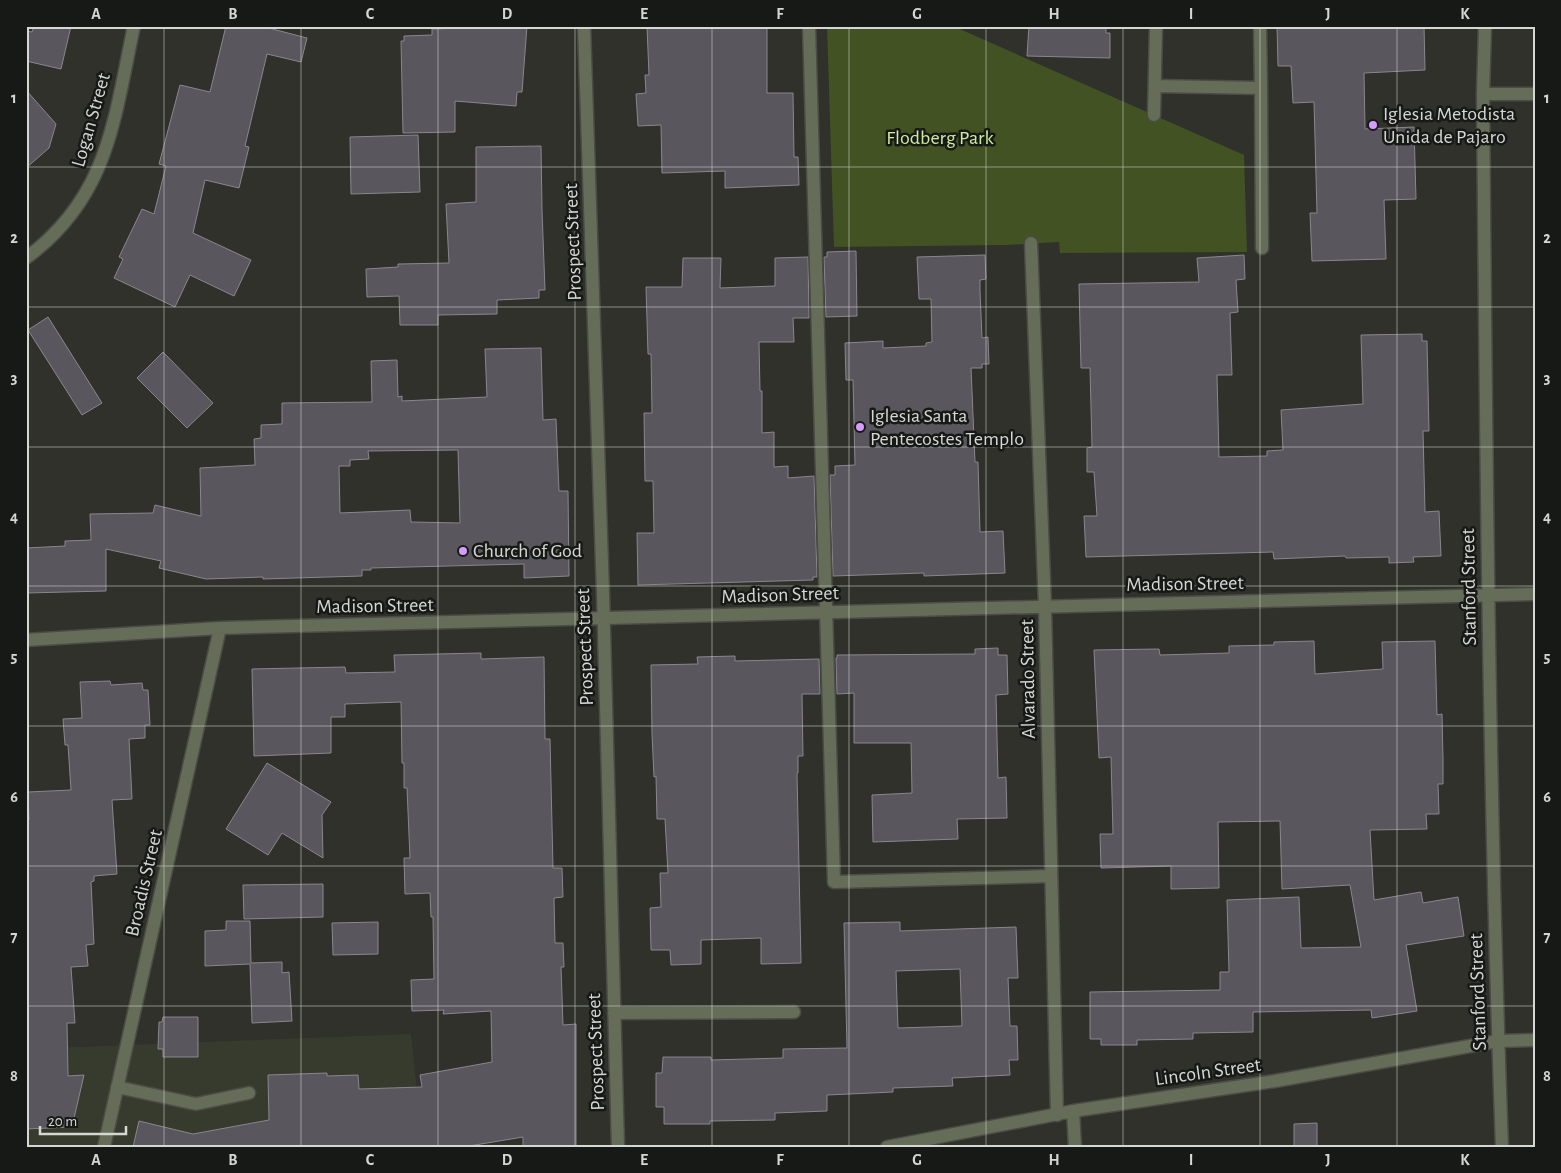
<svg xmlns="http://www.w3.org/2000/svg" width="1561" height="1173" font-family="'Alegreya Sans',sans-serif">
<rect width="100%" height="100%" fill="#2f312a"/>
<!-- built -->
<path fill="#363b2e" d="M 411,1034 L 423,1147 L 26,1147 L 26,1049 Z"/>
<!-- green -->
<path fill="#425222" d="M 827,26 L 953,26 L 1244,155 L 1247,252 L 1060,253 L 1059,242 L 1007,245 L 834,247 Z"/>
<!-- building -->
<path fill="#5a565d" stroke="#8b868e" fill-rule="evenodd" d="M 34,26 L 71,26 L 61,69 L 26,61 L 26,31 L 32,32 Z
M 226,26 L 261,26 L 307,38 L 301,62 L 267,54 L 245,146 L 249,147 L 239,188 L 205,180 L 193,233 L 251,260 L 234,296 L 190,275 L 175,307 L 114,278 L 123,259 L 119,257 L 142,209 L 154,214 L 166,166 L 159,164 L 180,85 L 210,92 Z
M 465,26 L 527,26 L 522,92 L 517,92 L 516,106 L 455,101 L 455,132 L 403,133 L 401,41 L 404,41 L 404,36 L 432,35 L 432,29 L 465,28 Z
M 647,26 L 767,26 L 767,93 L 793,93 L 794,157 L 798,157 L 799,185 L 725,188 L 725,171 L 662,173 L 661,125 L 638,126 L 636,94 L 646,93 L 645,75 L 649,75 Z
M 1029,26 L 1106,26 L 1106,33 L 1110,33 L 1110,58 L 1027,56 Z
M 1277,26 L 1424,26 L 1425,70 L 1364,73 L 1365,129 L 1414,127 L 1416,199 L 1384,200 L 1386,259 L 1312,261 L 1310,213 L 1317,213 L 1314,102 L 1293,103 L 1291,66 L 1278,66 Z
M 26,90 L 56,124 L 49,148 L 26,168 Z
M 418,135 L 420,192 L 351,194 L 350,137 Z
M 541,146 L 542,210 L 545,290 L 539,290 L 539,298 L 497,300 L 497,314 L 438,315 L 438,325 L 400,325 L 399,296 L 367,297 L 366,269 L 398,267 L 398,264 L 449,263 L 446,204 L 476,202 L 476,147 Z
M 856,251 L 857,316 L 826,317 L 824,257 L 827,257 L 827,252 Z
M 985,255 L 986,279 L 980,280 L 980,291 L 982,338 L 988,337 L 989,364 L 982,364 L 982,368 L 971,368 L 975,462 L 978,462 L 980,532 L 1003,531 L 1005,573 L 924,576 L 924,573 L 833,576 L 830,475 L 835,475 L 835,466 L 855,465 L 853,380 L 846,380 L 845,343 L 883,341 L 883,348 L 926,346 L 926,343 L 932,342 L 931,299 L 919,299 L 917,257 Z
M 1244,255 L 1245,279 L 1236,280 L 1238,312 L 1230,313 L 1232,375 L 1217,375 L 1219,457 L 1267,456 L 1267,451 L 1283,450 L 1281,410 L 1363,404 L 1361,335 L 1422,334 L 1422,341 L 1427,341 L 1429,431 L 1423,431 L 1425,512 L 1439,511 L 1441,556 L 1413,557 L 1414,562 L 1389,563 L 1389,557 L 1346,558 L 1345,556 L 1274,559 L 1273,552 L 1086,557 L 1084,516 L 1097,516 L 1094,472 L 1087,472 L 1087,448 L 1092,447 L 1090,368 L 1081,368 L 1079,284 L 1199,282 L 1197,258 Z
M 808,257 L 809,318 L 793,318 L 794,342 L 759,342 L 760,391 L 762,391 L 762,433 L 774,432 L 774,467 L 788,466 L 788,478 L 814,476 L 817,577 L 813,577 L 813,580 L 638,585 L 637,533 L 654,533 L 653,481 L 645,481 L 644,413 L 652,413 L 651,354 L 648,354 L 646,287 L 682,287 L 683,258 L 721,258 L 720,288 L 775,286 L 775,258 Z
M 48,317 L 102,403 L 82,415 L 28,330 Z
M 541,348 L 543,420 L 556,419 L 559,491 L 568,491 L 569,576 L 524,578 L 524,564 L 371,568 L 371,570 L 362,570 L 362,576 L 263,579 L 263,577 L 206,579 L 159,568 L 161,561 L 106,549 L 106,591 L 26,593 L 26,548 L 65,546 L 65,541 L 91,540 L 90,514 L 153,513 L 155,505 L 201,516 L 200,468 L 255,465 L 254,439 L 261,438 L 261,425 L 282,424 L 282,403 L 372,402 L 371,361 L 397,360 L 398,397 L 402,396 L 402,401 L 487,397 L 485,349 ZM 458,450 L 460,523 L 411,522 L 410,510 L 340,513 L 339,466 L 350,466 L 350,460 L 369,459 L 368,451 Z
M 163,352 L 213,403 L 187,428 L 137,378 Z
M 1314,641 L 1315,674 L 1383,669 L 1382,642 L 1435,641 L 1437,715 L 1442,714 L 1443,759 L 1443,784 L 1438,784 L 1439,814 L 1426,814 L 1427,829 L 1370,830 L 1374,900 L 1421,892 L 1423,903 L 1458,897 L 1464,936 L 1406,945 L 1417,1011 L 1372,1018 L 1371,1010 L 1253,1012 L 1253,1032 L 1193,1033 L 1193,1039 L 1137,1040 L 1137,1045 L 1101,1045 L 1101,1039 L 1090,1039 L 1090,992 L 1220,990 L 1220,972 L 1229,972 L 1227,900 L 1299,897 L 1301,948 L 1361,947 L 1350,885 L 1282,889 L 1280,821 L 1218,822 L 1219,888 L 1171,889 L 1171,866 L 1101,868 L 1100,834 L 1113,834 L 1111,757 L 1099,758 L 1094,650 L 1159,649 L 1160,655 L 1229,653 L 1229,646 L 1274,645 L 1274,642 Z
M 998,648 L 998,655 L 1007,655 L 1008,694 L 996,695 L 998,778 L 1006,777 L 1007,818 L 957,819 L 958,839 L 873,842 L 872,795 L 912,793 L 911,743 L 854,743 L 854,693 L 837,694 L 836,658 L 837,658 L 837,655 L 975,654 L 975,649 Z
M 481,653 L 481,659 L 544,657 L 545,739 L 550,739 L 553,868 L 562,868 L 563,897 L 554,898 L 555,943 L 563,943 L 564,967 L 561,967 L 563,1025 L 576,1024 L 576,1147 L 523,1147 L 523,1137 L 463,1147 L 133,1147 L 139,1121 L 193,1134 L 269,1120 L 268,1075 L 327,1073 L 327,1076 L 358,1075 L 359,1089 L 422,1087 L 420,1075 L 492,1062 L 491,1011 L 443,1014 L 444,1010 L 412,1011 L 411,980 L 434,979 L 433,917 L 431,917 L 430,893 L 405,894 L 404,858 L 410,858 L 407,788 L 404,788 L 404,763 L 402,763 L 401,702 L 345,704 L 345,717 L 331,717 L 331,753 L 254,756 L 252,669 L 345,667 L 346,673 L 395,672 L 394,655 Z
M 735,656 L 735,661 L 819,659 L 820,694 L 802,694 L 803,756 L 798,756 L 798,773 L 797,773 L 801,963 L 761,964 L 761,938 L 701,940 L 701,964 L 671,965 L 670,950 L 651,950 L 650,908 L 661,907 L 660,873 L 668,873 L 665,819 L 657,819 L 656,776 L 654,777 L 652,734 L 651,665 L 698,664 L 697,657 Z
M 110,681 L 111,685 L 142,683 L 143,690 L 148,690 L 150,725 L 145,725 L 145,738 L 129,739 L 132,799 L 112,800 L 117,874 L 94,876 L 94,881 L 91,882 L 94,944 L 86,945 L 88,966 L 71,967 L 75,1023 L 67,1023 L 68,1076 L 84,1075 L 72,1127 L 26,1129 L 26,820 L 29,820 L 28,792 L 71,790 L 68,745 L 65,745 L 63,719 L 82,718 L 80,682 Z
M 267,763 L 331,802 L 322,815 L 323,858 L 282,833 L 268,855 L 226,829 Z
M 323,884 L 323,917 L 244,919 L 243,885 Z
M 226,921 L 250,921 L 251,963 L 282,962 L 282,973 L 289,972 L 292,1021 L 252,1023 L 250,964 L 205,966 L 205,931 L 226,930 Z
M 378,922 L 378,954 L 333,955 L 332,923 Z
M 900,922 L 900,931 L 1016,927 L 1018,978 L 1008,978 L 1010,1026 L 1017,1026 L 1018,1060 L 1009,1060 L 1010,1075 L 952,1078 L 953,1086 L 893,1088 L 893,1092 L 827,1095 L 827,1111 L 775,1113 L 775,1120 L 710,1121 L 710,1124 L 664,1124 L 664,1107 L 656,1107 L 656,1073 L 662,1073 L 663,1057 L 711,1057 L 711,1060 L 783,1058 L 783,1049 L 847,1048 L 844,923 ZM 960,969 L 962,1026 L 898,1028 L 896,971 Z
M 163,1017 L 198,1017 L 198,1057 L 163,1057 L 163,1049 L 158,1049 L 159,1022 L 162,1022 Z
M 1317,1123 L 1317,1147 L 1294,1147 L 1294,1124 Z"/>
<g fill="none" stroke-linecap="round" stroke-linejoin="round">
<defs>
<path id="minor" d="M 584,26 L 603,594 L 618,1147
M 809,26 L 834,882 L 1051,876
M 1260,26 L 1261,88
M 1485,26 L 1483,94 C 1486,445 1489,796 1502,1147
M 1155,86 L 1261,88 L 1262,248
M 1483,94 L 1535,94
M 1154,115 L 1156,26
M 1031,243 L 1045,607 L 1057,1115
M 26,258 C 109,197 114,119 134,26
M 26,640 L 220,628 L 1535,594
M 614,1013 L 794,1012
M 117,1087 L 196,1104 L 249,1093
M 1073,1111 L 1075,1147
M 104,1147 L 220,628
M 887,1147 L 1073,1111 L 1275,1081 L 1498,1041 L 1535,1040"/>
</defs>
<!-- minor casing -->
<use href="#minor" stroke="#4a4c45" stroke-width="15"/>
<!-- minor -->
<use href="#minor" stroke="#656d58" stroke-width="12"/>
</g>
<!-- grid -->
<path fill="none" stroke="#d6d7d3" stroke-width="1" stroke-opacity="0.55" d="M 164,26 L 164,1147M 301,26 L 301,1147M 438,26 L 438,1147M 575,26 L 575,1147M 712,26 L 712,1147M 849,26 L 849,1147M 986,26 L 986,1147M 1123,26 L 1123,1147M 1260,26 L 1260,1147M 1397,26 L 1397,1147M 26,167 L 1535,167M 26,307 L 1535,307M 26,447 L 1535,447M 26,586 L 1535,586M 26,726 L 1535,726M 26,866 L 1535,866M 26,1006 L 1535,1006"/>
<!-- markers -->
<g fill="#d49cfc" stroke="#171916" stroke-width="2">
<circle cx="1373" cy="125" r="5"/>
<circle cx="860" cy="427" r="5"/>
<circle cx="463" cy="551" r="5"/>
</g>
<g text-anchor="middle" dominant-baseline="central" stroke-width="5" stroke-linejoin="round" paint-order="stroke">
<!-- poi labels -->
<g font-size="20" fill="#d6d7d3" stroke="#171916" text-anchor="start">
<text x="1383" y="114">Iglesia Metodista<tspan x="1383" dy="23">Unida de Pajaro</tspan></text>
<text x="870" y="416">Iglesia Santa<tspan x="870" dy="23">Pentecostes Templo</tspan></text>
<text x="473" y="551">Church of God</text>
</g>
<!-- street labels -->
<g font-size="20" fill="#d6d7d3" stroke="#171916">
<text transform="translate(91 120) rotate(-74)">Logan Street</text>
<text transform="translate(573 242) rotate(-92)">Prospect Street</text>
<text transform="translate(1185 584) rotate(-1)">Madison Street</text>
<text transform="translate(1469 587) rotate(-91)">Stanford Street</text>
<text transform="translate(780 595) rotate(-2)">Madison Street</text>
<text transform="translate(375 606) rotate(-1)">Madison Street</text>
<text transform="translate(585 647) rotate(-92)">Prospect Street</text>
<text transform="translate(1028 679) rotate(-91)">Alvarado Street</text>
<text transform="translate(144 883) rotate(-77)">Broadis Street</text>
<text transform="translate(1478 992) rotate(-92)">Stanford Street</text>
<text transform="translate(596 1052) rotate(-92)">Prospect Street</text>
<text transform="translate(1208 1072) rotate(-8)">Lincoln Street</text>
</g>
<!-- park labels -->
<g font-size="20" fill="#cfeb9d" stroke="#171916">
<text x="940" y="138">Flodberg Park</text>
</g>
</g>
<!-- border -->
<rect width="1561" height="1173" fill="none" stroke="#171916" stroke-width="55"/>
<!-- scale -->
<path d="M40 1126v8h86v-8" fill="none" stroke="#d6d7d3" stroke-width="2.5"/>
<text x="48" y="1126" font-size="15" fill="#d6d7d3" stroke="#171916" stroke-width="4" paint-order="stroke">20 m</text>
<rect x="28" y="28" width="1506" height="1118" fill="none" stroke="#d6d7d3" stroke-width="2"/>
<g font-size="16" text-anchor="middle" font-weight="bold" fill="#d6d7d3">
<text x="96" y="19">A</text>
<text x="233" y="19">B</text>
<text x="370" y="19">C</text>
<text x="507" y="19">D</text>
<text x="644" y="19">E</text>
<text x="780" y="19">F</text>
<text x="917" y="19">G</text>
<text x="1054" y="19">H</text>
<text x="1191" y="19">I</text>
<text x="1328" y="19">J</text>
<text x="1465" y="19">K</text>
<text x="14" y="103">1</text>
<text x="1547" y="103">1</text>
<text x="14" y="243">2</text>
<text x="1547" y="243">2</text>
<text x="14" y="383">3</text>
<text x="1547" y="383">3</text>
<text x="14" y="522">4</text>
<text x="1547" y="522">4</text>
<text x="14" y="662">5</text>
<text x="1547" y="662">5</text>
<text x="14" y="802">6</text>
<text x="1547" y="802">6</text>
<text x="14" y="942">7</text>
<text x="1547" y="942">7</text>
<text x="14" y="1081">8</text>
<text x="1547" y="1081">8</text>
<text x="96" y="1165">A</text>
<text x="233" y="1165">B</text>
<text x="370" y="1165">C</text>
<text x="507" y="1165">D</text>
<text x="644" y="1165">E</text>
<text x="780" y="1165">F</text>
<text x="917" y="1165">G</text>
<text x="1054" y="1165">H</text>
<text x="1191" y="1165">I</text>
<text x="1328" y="1165">J</text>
<text x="1465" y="1165">K</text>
</g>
</svg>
